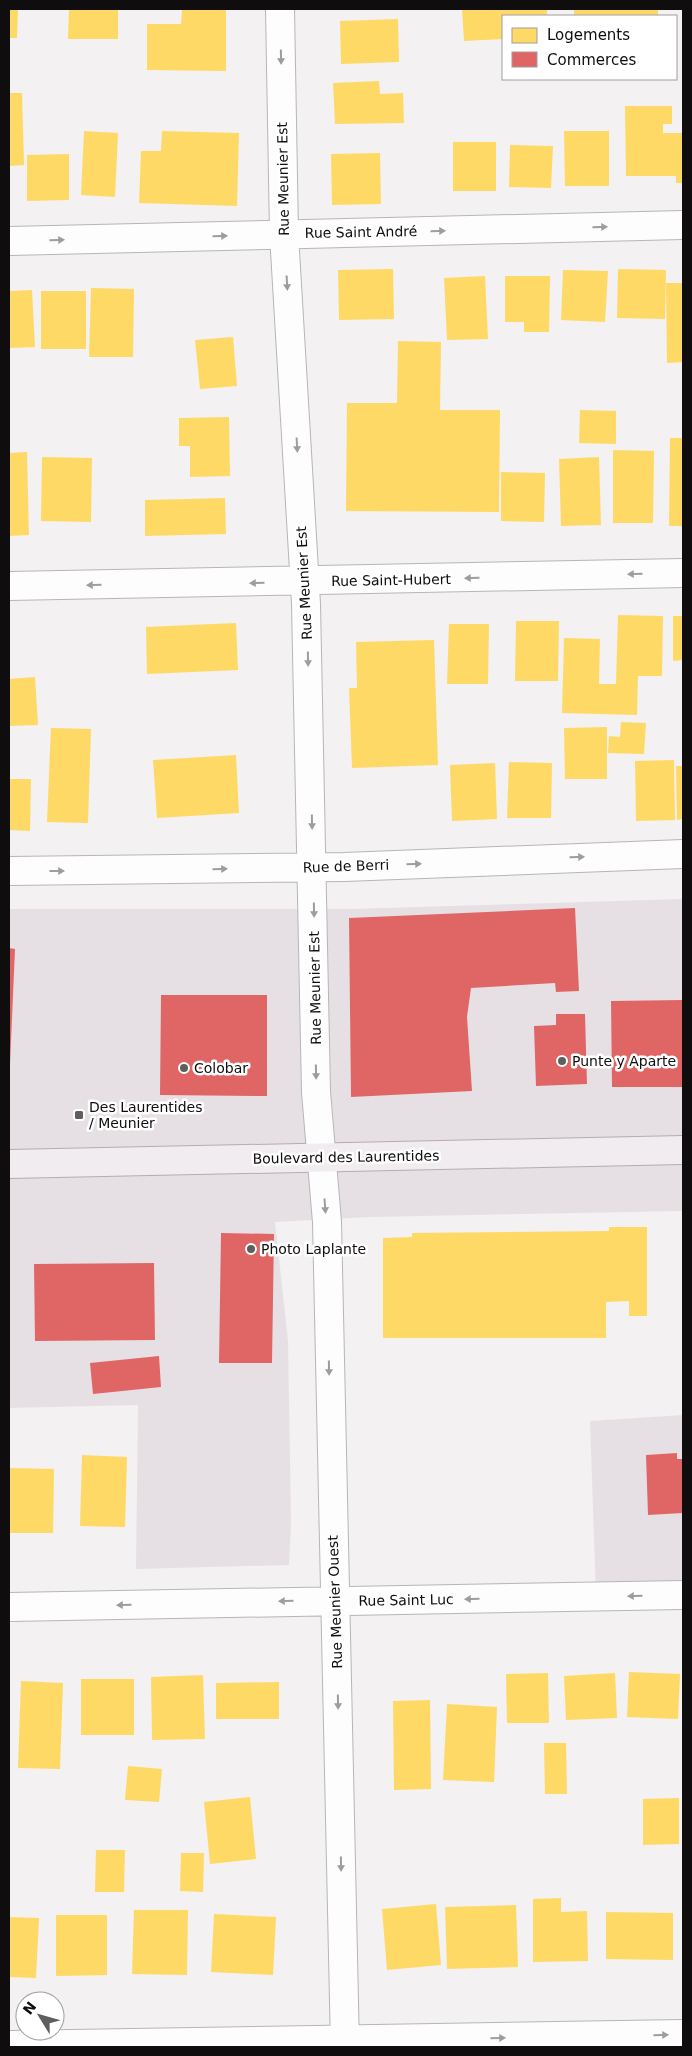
<svg xmlns="http://www.w3.org/2000/svg" width="692" height="2056" font-family="'DejaVu Sans',sans-serif">
<rect width="100%" height="100%" fill="#f3f1f2"/>
<!-- built -->
<path fill="#e6e0e5" d="M 683,899 L 683,1211 L 370,1217 L 275,1222 L 288,1341 L 291,1522 L 289,1565 L 136,1569 L 138,1405 L 9,1408 L 9,909 L 351,909 Z
M 683,1415 L 683,1595 L 596,1597 L 590,1421 Z"/>
<!-- homes -->
<path fill="#ffd966" d="M 9,9 L 18,9 L 17,38 L 9,38 Z
M 69,9 L 118,9 L 118,39 L 68,39 Z
M 182,9 L 226,9 L 226,71 L 147,70 L 147,24 L 181,24 Z
M 462,9 L 547,9 L 547,16 L 503,16 L 503,39 L 464,41 Z
M 574,9 L 658,9 L 658,16 L 574,16 Z
M 398,19 L 399,62 L 341,64 L 340,21 Z
M 379,81 L 380,94 L 403,93 L 404,123 L 335,124 L 333,83 Z
M 9,93 L 22,93 L 24,165 L 9,166 Z
M 625,106 L 672,106 L 672,124 L 663,124 L 663,133 L 683,133 L 683,183 L 676,183 L 676,176 L 626,176 Z
M 84,131 L 118,133 L 115,197 L 81,195 Z
M 162,131 L 239,133 L 237,206 L 139,203 L 141,151 L 161,151 Z
M 564,131 L 609,131 L 609,186 L 565,186 Z
M 453,142 L 496,142 L 496,191 L 453,191 Z
M 510,145 L 553,146 L 551,188 L 509,187 Z
M 380,153 L 381,204 L 332,205 L 331,154 Z
M 69,154 L 69,200 L 27,201 L 27,155 Z
M 393,269 L 394,319 L 339,320 L 338,270 Z
M 618,269 L 666,270 L 665,319 L 617,318 Z
M 563,270 L 608,271 L 605,322 L 561,320 Z
M 485,276 L 488,339 L 447,340 L 444,278 Z
M 505,276 L 550,276 L 549,332 L 524,332 L 524,322 L 505,322 Z
M 666,283 L 683,283 L 683,362 L 667,363 Z
M 91,288 L 134,289 L 133,357 L 89,357 Z
M 32,290 L 35,347 L 9,348 L 9,291 Z
M 41,291 L 86,291 L 86,349 L 41,349 Z
M 233,337 L 237,386 L 200,389 L 195,340 Z
M 398,341 L 441,342 L 440,410 L 500,410 L 499,512 L 346,511 L 347,403 L 397,403 Z
M 580,410 L 616,411 L 616,444 L 579,443 Z
M 229,417 L 230,476 L 190,477 L 190,446 L 179,446 L 179,418 Z
M 670,438 L 683,438 L 683,526 L 669,526 Z
M 613,450 L 654,451 L 653,523 L 613,523 Z
M 27,452 L 29,535 L 9,536 L 9,453 Z
M 42,457 L 92,458 L 91,522 L 41,521 Z
M 599,457 L 601,525 L 561,526 L 559,459 Z
M 501,472 L 545,473 L 544,522 L 501,521 Z
M 225,498 L 226,534 L 145,536 L 145,500 Z
M 618,615 L 663,616 L 662,676 L 638,676 L 637,715 L 562,713 L 564,638 L 600,639 L 599,684 L 616,684 Z
M 673,616 L 683,616 L 683,660 L 673,661 Z
M 516,621 L 559,621 L 558,681 L 515,681 Z
M 236,623 L 238,670 L 147,674 L 146,627 Z
M 449,624 L 489,624 L 488,684 L 447,684 Z
M 434,640 L 438,765 L 352,768 L 349,688 L 357,688 L 356,642 Z
M 35,677 L 38,725 L 9,726 L 9,679 Z
M 621,722 L 646,723 L 644,754 L 608,753 L 609,736 L 620,737 Z
M 607,727 L 607,779 L 565,779 L 564,728 Z
M 51,728 L 91,729 L 88,823 L 47,822 Z
M 236,755 L 239,813 L 157,818 L 153,760 Z
M 674,760 L 675,820 L 636,821 L 635,761 Z
M 509,762 L 552,763 L 551,818 L 507,818 Z
M 495,763 L 497,819 L 452,821 L 450,765 Z
M 676,766 L 683,766 L 683,819 L 677,820 Z
M 9,779 L 31,779 L 30,831 L 9,830 Z
M 609,1227 L 647,1227 L 647,1316 L 629,1316 L 629,1301 L 606,1302 L 606,1338 L 383,1338 L 383,1238 L 412,1237 L 412,1233 L 609,1231 Z
M 82,1455 L 127,1457 L 125,1527 L 80,1526 Z
M 10,1468 L 54,1469 L 53,1533 L 9,1533 Z
M 629,1672 L 680,1674 L 678,1719 L 627,1717 Z
M 548,1673 L 549,1723 L 507,1723 L 506,1674 Z
M 615,1673 L 617,1718 L 566,1720 L 564,1676 Z
M 203,1675 L 205,1739 L 152,1740 L 151,1677 Z
M 81,1679 L 134,1679 L 134,1735 L 81,1735 Z
M 21,1681 L 63,1683 L 60,1769 L 18,1768 Z
M 279,1682 L 279,1719 L 216,1719 L 216,1683 Z
M 430,1700 L 431,1789 L 394,1790 L 393,1701 Z
M 447,1704 L 497,1707 L 494,1782 L 443,1780 Z
M 544,1743 L 566,1743 L 567,1794 L 545,1794 Z
M 128,1766 L 162,1769 L 159,1802 L 125,1800 Z
M 250,1797 L 256,1859 L 210,1864 L 204,1802 Z
M 679,1798 L 679,1844 L 643,1845 L 643,1799 Z
M 96,1850 L 125,1850 L 124,1892 L 95,1892 Z
M 181,1853 L 204,1853 L 203,1892 L 180,1891 Z
M 561,1898 L 561,1912 L 587,1911 L 588,1961 L 533,1962 L 533,1899 Z
M 436,1904 L 441,1965 L 387,1970 L 382,1909 Z
M 516,1905 L 518,1967 L 447,1969 L 445,1907 Z
M 134,1910 L 188,1910 L 187,1975 L 132,1974 Z
M 606,1912 L 673,1913 L 673,1960 L 606,1959 Z
M 214,1914 L 276,1917 L 273,1975 L 211,1972 Z
M 56,1915 L 107,1915 L 107,1975 L 56,1976 Z
M 9,1917 L 39,1918 L 36,1978 L 9,1977 Z"/>
<!-- shops -->
<path fill="#e06666" d="M 575,908 L 579,991 L 556,992 L 555,983 L 471,988 L 467,1017 L 472,1091 L 351,1097 L 349,918 Z
M 9,948 L 15,949 L 10,1065 L 9,1065 Z
M 161,995 L 267,995 L 267,1096 L 160,1095 Z
M 683,1000 L 683,1087 L 612,1087 L 611,1001 Z
M 556,1014 L 585,1014 L 587,1084 L 536,1086 L 534,1026 L 556,1025 Z
M 221,1233 L 274,1234 L 272,1363 L 219,1363 Z
M 154,1263 L 155,1340 L 35,1341 L 34,1264 Z
M 159,1356 L 161,1387 L 93,1394 L 90,1363 Z
M 677,1453 L 677,1459 L 683,1459 L 683,1513 L 648,1515 L 646,1455 Z"/>
<g fill="none" stroke-linecap="round" stroke-linejoin="round">
<defs>
<path id="minor" d="M 280,9 L 284,234 L 306,604 L 316,1092 L 327,1222 L 345,2047
M 9,241 L 683,225
M 9,586 L 683,573
M 9,871 L 344,867 L 683,854
M 9,1607 L 683,1595
M 9,2045 L 683,2034"/>
<path id="major" d="M 9,1164 L 683,1150"/>
</defs>
<!-- minor casing -->
<use href="#minor" stroke="#b7b6b7" stroke-width="30"/>
<!-- major casing -->
<use href="#major" stroke="#b4acb3" stroke-width="30"/>
<!-- minor -->
<use href="#minor" stroke="#fdfdfd" stroke-width="28"/>
<!-- major -->
<use href="#major" stroke="#f0ecef" stroke-width="28"/>
</g>
<!-- one-way arrows -->
<defs><path id="oneway-solid" d="M-6-.8H1V-3.2L6.5 0L1 3.2V.8H-6Z" transform="scale(1.25)"/></defs>
<g fill="#9e9d9d">
<use href="#oneway-solid" transform="translate(281 57) rotate(89)"/>
<use href="#oneway-solid" transform="translate(600 227) rotate(-1)"/>
<use href="#oneway-solid" transform="translate(438 231) rotate(-1)"/>
<use href="#oneway-solid" transform="translate(220 236) rotate(-2)"/>
<use href="#oneway-solid" transform="translate(57 240) rotate(-2)"/>
<use href="#oneway-solid" transform="translate(287 283) rotate(87)"/>
<use href="#oneway-solid" transform="translate(297 445) rotate(87)"/>
<use href="#oneway-solid" transform="translate(635 574) rotate(179)"/>
<use href="#oneway-solid" transform="translate(472 578) rotate(179)"/>
<use href="#oneway-solid" transform="translate(257 583) rotate(179)"/>
<use href="#oneway-solid" transform="translate(94 585) rotate(179)"/>
<use href="#oneway-solid" transform="translate(308 659) rotate(89)"/>
<use href="#oneway-solid" transform="translate(312 822) rotate(89)"/>
<use href="#oneway-solid" transform="translate(577 857) rotate(-2)"/>
<use href="#oneway-solid" transform="translate(414 864) rotate(-2)"/>
<use href="#oneway-solid" transform="translate(220 869) rotate(-1)"/>
<use href="#oneway-solid" transform="translate(57 871)"/>
<use href="#oneway-solid" transform="translate(314 910) rotate(89)"/>
<use href="#oneway-solid" transform="translate(316 1072) rotate(89)"/>
<use href="#oneway-solid" transform="translate(325 1206) rotate(86)"/>
<use href="#oneway-solid" transform="translate(329 1368) rotate(89)"/>
<use href="#oneway-solid" transform="translate(635 1596) rotate(179)"/>
<use href="#oneway-solid" transform="translate(472 1599) rotate(179)"/>
<use href="#oneway-solid" transform="translate(286 1601) rotate(179)"/>
<use href="#oneway-solid" transform="translate(124 1605) rotate(179)"/>
<use href="#oneway-solid" transform="translate(338 1702) rotate(89)"/>
<use href="#oneway-solid" transform="translate(341 1864) rotate(89)"/>
<use href="#oneway-solid" transform="translate(661 2035) rotate(-1)"/>
<use href="#oneway-solid" transform="translate(498 2038) rotate(-1)"/>
</g>
<!-- markers -->
<g fill="#5f5d5e" stroke="#fff" stroke-width="2">
<circle cx="562" cy="1061" r="5"/>
<circle cx="184" cy="1068" r="5"/>
<rect x="74" y="1110" width="10" height="10" rx="2.5"/>
<circle cx="251" cy="1249" r="5"/>
</g>
<g text-anchor="middle" dominant-baseline="central" stroke-width="5" stroke-linejoin="round" paint-order="stroke">
<!-- street labels -->
<g font-size="14" fill="#0f0d0e" stroke="#fff">
<text transform="translate(283 179) rotate(-91)">Rue Meunier Est</text>
<text transform="translate(361 232) rotate(-1)">Rue Saint André</text>
<text transform="translate(391 580) rotate(-1)">Rue Saint-Hubert</text>
<text transform="translate(304 583) rotate(-93)">Rue Meunier Est</text>
<text transform="translate(346 866) rotate(-2)">Rue de Berri</text>
<text transform="translate(315 988) rotate(-91)">Rue Meunier Est</text>
<text transform="translate(346 1157) rotate(-1)">Boulevard des Laurentides</text>
<text transform="translate(406 1600) rotate(-1)">Rue Saint Luc</text>
<text transform="translate(335 1602) rotate(-92)">Rue Meunier Ouest</text>
</g>
<!-- poi labels -->
<g font-size="14" fill="#0f0d0e" stroke="#fff" text-anchor="start">
<text x="572" y="1061">Punte y Aparte</text>
<text x="194" y="1068">Colobar</text>
<text x="89" y="1107">Des Laurentides<tspan x="89" dy="16">/ Meunier</tspan></text>
<text x="261" y="1249">Photo Laplante</text>
</g>
</g>
<!-- border -->
<rect width="692" height="2056" fill="none" stroke="#0f0d0e" stroke-width="20"/>
<!-- legend -->
<rect x="502" y="15" width="175" height="65" fill="#ffffff" stroke="#9f9e9f"/>
<rect x="512" y="28" width="25" height="15" fill="#ffd966" stroke="#9f9e9f"/>
<text x="547" y="40" font-size="15" fill="#0f0d0e">Logements</text>
<rect x="512" y="52" width="25" height="15" fill="#e06666" stroke="#9f9e9f"/>
<text x="547" y="65" font-size="15" fill="#0f0d0e">Commerces</text>
<!-- north arrow -->
<g transform="translate(40 2016) rotate(307)"><circle r="24" fill="#ffffff" stroke="#9f9e9f"/>
<path d="M0-4L9 19L0 12L-9 19Z" fill="#5f5d5e"/>
<text y="-8" font-size="14" font-weight="bold" text-anchor="middle" fill="#0f0d0e">N</text>
</g>
</svg>
